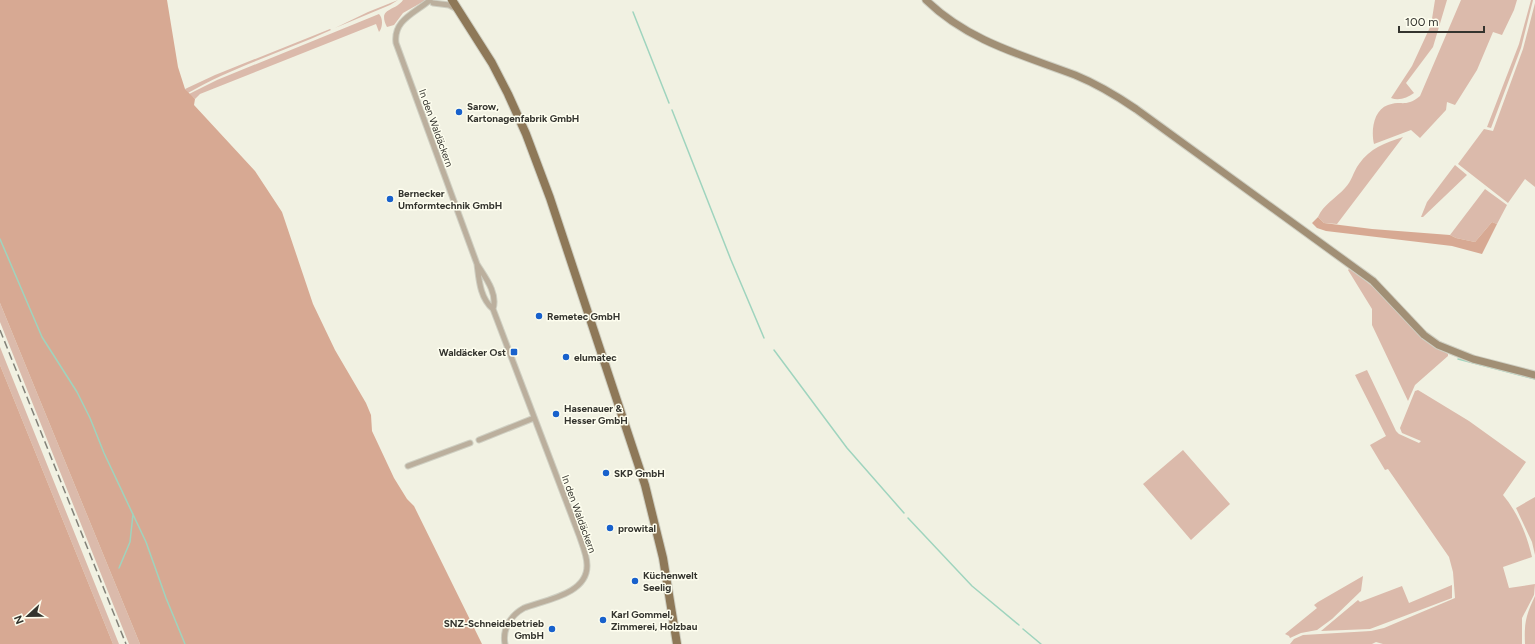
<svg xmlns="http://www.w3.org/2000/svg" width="1535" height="644" font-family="Figtree,sans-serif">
<rect width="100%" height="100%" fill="#f1f1e2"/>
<!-- green -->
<path fill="#dbbaab" d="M 398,0 L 390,5 L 335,28 L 368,12 Z
M 403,0 L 426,0 L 403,13 L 394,25 L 387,27 C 377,7 395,12 403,0 Z
M 1435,0 L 1447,0 L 1433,47 L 1406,83 L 1414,93 C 1407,98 1399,101 1391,98 L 1412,66 L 1431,25 Z
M 1461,0 L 1517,0 L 1514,10 L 1502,35 L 1493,32 L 1477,70 L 1455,105 L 1447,102 L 1446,110 L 1420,138 L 1411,130 L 1374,144 C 1371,132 1373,110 1388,105 C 1403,100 1405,108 1420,96 Z
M 1531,0 L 1533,0 L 1521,48 L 1491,128 L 1487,127 L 1519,44 Z
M 1535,3 L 1535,187 L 1525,179 L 1508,203 L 1458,164 L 1484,129 L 1493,131 L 1523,49 Z
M 379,14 C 383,18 383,27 379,32 L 376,24 L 200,94 L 195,99 L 189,94 L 217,80 Z
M 330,29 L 331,30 C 283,52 233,67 188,93 L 185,89 L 215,75 Z
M 1403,137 L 1337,224 L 1324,223 L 1318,217 C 1323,205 1336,198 1345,188 C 1352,181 1353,172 1359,164 C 1370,148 1385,143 1403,137 Z
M 1455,165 L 1467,175 L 1423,217 L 1421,217 L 1427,202 Z
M 1485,189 L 1507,205 L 1497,224 L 1492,222 L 1475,242 L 1456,238 L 1450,235 Z
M 1350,268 L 1378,291 L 1421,337 L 1448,354 L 1448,356 L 1415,385 L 1408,401 L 1372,325 L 1372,309 L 1348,270 Z
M 0,303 L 140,644 L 129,644 L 0,322 Z
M 0,347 L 119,644 L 113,644 L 0,365 Z
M 1367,370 L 1396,431 L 1399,434 L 1419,443 L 1421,441 L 1402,433 L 1400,428 L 1415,391 L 1418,390 L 1469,421 L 1526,462 L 1503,495 C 1518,513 1527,535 1532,557 L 1503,567 L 1509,588 L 1535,584 L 1534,595 L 1522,618 L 1522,644 L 1383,644 L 1376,642 L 1372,644 L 1290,644 L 1294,639 L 1303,635 L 1371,631 L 1384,628 L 1455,598 L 1453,572 L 1449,557 L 1388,469 L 1385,470 L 1370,445 L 1386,436 L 1355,375 Z
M 1183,450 L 1230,504 L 1191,540 L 1143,484 Z
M 1535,497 L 1535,555 L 1532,542 L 1516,508 Z
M 1363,576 L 1361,591 L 1332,619 L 1317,630 L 1301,633 L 1290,638 L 1289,636 L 1285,634 L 1317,608 L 1314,605 L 1318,602 Z
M 1452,585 L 1452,598 L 1370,629 L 1321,631 L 1358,600 L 1360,602 L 1402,586 L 1409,603 Z
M 1535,596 L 1535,644 L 1525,644 C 1524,623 1526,615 1535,596 Z"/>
<!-- forest -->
<path fill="#d7a993" d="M 0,0 L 167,0 L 178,67 L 185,89 L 195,99 L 194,105 L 255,171 L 282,212 L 313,304 L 335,350 L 366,403 L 371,415 L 372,431 L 394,478 L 407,499 L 414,506 L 482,644 L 140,644 L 0,303 Z
M 1318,217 L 1324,223 L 1372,229 L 1450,235 L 1456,238 L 1475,242 L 1492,222 L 1497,224 L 1482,254 L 1452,246 L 1326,231 L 1317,228 L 1312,223 Z
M 0,365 L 113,644 L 0,644 Z"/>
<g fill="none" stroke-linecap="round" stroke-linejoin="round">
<!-- stream -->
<path stroke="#9fd4be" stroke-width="1.5" d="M 633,12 L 669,103
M 672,110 L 731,260 L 764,338
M 0,239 L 42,337 L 77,392 L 90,418 L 104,453 L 146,542 L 166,598 L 185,644
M 774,350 L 847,448 L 904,513
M 1458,359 L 1535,379
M 908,518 L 972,586 L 1019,625
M 119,568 L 130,542 L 133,514
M 1023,629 L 1041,644"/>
<defs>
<path id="street" d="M 430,0 C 415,13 393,20 396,43 L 477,264 C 485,277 498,293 493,309
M 433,3 L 449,5 L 457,9
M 477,264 C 479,280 480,298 493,309 L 579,535 C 582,544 587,555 587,565 C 588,594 545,600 524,608 C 511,615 502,629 505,644
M 479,440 L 534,418
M 408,466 L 470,443"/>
<path id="secondary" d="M 926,0 C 968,41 1022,55 1075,75 C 1097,84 1117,96 1136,109 L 1373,281 L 1424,335 L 1438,345 L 1473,359 L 1535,375"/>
<path id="primary" d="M 452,0 L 492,63 L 508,94 L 526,134 L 550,198 L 645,485 L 663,558 L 677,644"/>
</defs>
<!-- street casing -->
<use href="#street" stroke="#cfcfc2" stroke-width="7"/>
<!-- secondary casing -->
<use href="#secondary" stroke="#cfcfc2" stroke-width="9"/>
<!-- primary casing -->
<use href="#primary" stroke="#cfcfc2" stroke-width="10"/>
<!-- street -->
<use href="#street" stroke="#bbaf9d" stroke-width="5"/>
<!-- secondary -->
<use href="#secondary" stroke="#a18f75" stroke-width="7"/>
<!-- primary -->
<use href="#primary" stroke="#8e7858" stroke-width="8"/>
<!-- rail -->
<path stroke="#828279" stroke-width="1.5" stroke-dasharray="8 4" stroke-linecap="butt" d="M 0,330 L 126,644"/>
</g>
<!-- markers -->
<g fill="#1861cc" stroke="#fefeef" stroke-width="1.5">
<circle cx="459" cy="112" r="4"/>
<circle cx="390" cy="199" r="4"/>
<circle cx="539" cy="316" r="4"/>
<rect x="510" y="348" width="8" height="8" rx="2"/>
<circle cx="566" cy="357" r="4"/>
<circle cx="556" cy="414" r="4"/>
<circle cx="606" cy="473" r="4"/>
<circle cx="610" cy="528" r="4"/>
<circle cx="635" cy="581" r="4"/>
<circle cx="603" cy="620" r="4"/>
<circle cx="552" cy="629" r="4"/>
</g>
<g text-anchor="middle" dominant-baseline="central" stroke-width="3" stroke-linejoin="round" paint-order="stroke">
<!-- poi labels -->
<g font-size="10" font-weight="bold" fill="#34342e" stroke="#fefeef" text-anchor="start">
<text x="467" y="106">Sarow,<tspan x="467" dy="12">Kartonagenfabrik GmbH</tspan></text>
<text x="398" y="193">Bernecker<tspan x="398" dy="12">Umformtechnik GmbH</tspan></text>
<text x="547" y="316">Remetec GmbH</text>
<text x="506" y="352" text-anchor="end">Waldäcker Ost</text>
<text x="574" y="357">elumatec</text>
<text x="564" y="408">Hasenauer &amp;<tspan x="564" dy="12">Hesser GmbH</tspan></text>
<text x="614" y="473">SKP GmbH</text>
<text x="618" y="528">prowital</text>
<text x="643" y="575">Küchenwelt<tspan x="643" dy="12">Seelig</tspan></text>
<text x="611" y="614">Karl Gommel,<tspan x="611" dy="12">Zimmerei, Holzbau</tspan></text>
<text x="544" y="623" text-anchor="end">SNZ-Schneidebetrieb<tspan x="544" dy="12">GmbH</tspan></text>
</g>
<!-- street labels -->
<g font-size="10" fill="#34342e" stroke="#fefeef">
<text transform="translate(436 128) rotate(70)">In den Waldäckern</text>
<text transform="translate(579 514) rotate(70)">In den Waldäckern</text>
</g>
</g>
<!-- north arrow -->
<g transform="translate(28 616) rotate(248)" stroke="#fefeef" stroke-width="3" paint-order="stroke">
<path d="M0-3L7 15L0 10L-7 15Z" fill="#34342e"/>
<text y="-6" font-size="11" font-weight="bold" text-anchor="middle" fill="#34342e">N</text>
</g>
<!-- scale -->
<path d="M1399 26v6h85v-6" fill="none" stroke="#34342e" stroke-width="2"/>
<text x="1405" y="26" font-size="12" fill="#34342e" stroke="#fefeef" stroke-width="3" paint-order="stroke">100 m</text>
</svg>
